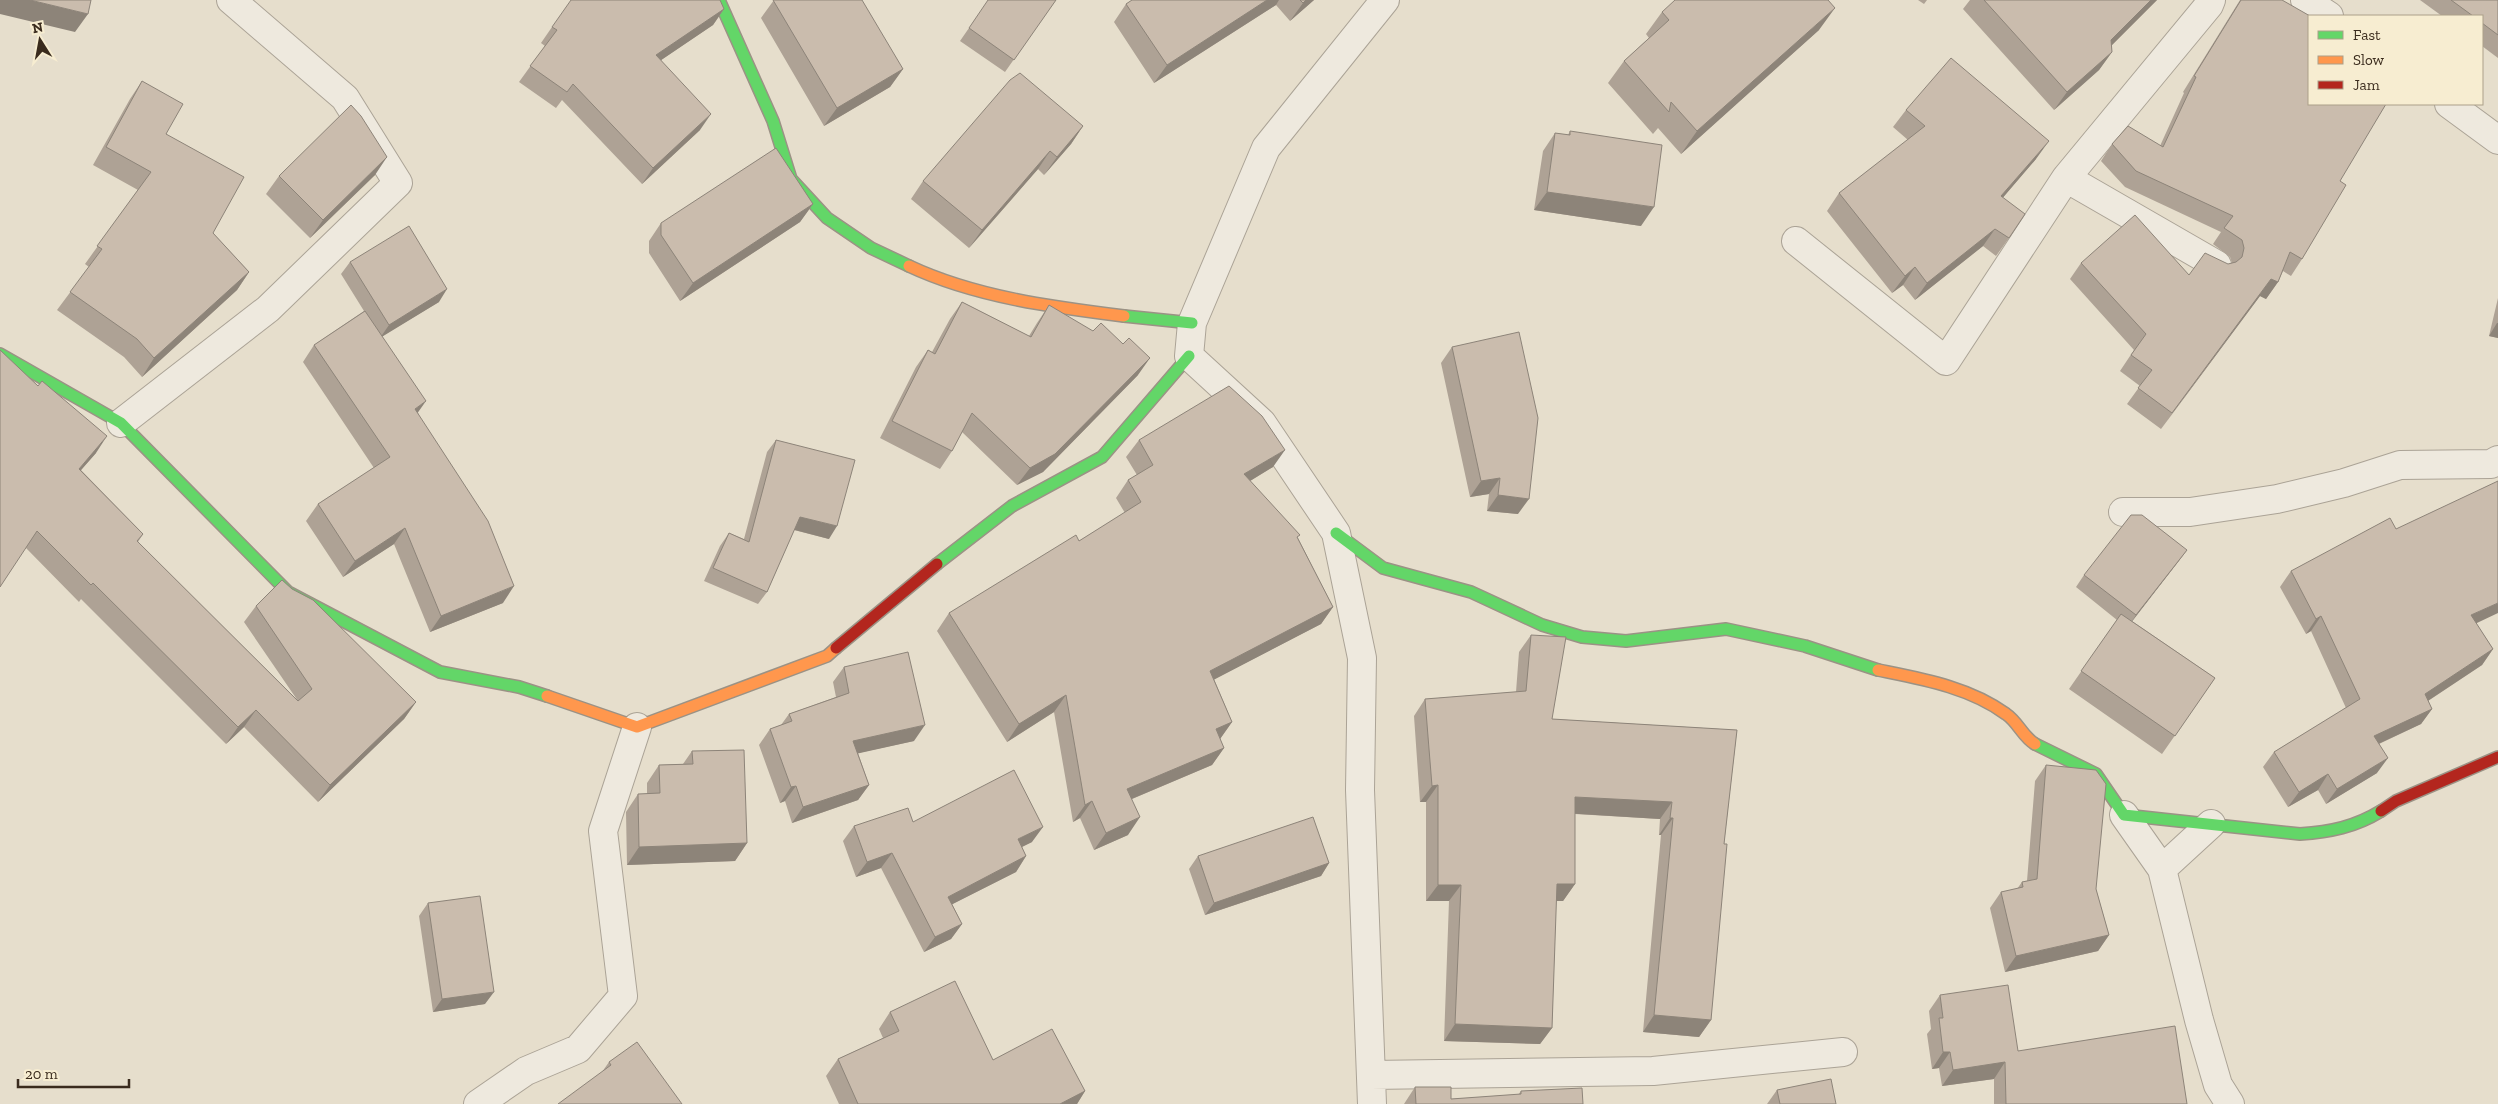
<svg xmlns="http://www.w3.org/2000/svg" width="2498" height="1104" font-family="'Zilla Slab',serif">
<rect width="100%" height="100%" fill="#e6decc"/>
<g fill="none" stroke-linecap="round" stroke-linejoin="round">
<defs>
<path id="street" d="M 2211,0 L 2209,5 L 2066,178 L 2217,265
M 2305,0 L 2329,16
M 2449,104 L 2498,140
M 1796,241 L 1946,361 L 2066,178
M 121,423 L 268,309 L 398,183 L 345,98 L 231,0
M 2123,512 L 2190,512 L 2277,499 L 2344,483 L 2400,465 L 2491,464 L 2498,460
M 2124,815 L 2162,869 L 2199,1020 L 2218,1085 L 2230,1104
M 2162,869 L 2211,824
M 1371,1075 L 1653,1071 L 1843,1052
M 478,1104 L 526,1071 L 578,1049 L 623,996 L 603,831 L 637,727
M 1372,1104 L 1360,790 L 1362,658 L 1336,533 L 1262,423 L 1189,356 L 1192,323 L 1266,148 L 1385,0"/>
<path id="fast" d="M 719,0 L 773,121 L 791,179 L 827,218 L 871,248 L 909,266
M 1124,316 L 1192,323
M 0,354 L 121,423 L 288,592 L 440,672 L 519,687 L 547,696
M 1336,533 L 1383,568 L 1471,592 L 1542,625 L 1582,637 L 1626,641 L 1726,629 L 1805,646 L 1878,670
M 937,564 L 1012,506 L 1102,457 L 1189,356
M 2035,744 L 2096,774 L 2124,815 L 2300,834 C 2330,832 2355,827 2381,811"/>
<path id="slow" d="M 909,266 C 975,297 1052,307 1124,316
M 1878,670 C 1922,679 1969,687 2006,714 C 2018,722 2023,737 2035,744
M 547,696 L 637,727 L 827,656 L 836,648"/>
<path id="jam" d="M 836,648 L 937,564
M 2381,811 L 2396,801 L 2498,757"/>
</defs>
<!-- street casing -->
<use href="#street" stroke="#aba396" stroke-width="30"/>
<!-- fast casing -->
<use href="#fast" stroke="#9b9285" stroke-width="14"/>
<!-- slow casing -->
<use href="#slow" stroke="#9b9285" stroke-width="14"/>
<!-- jam casing -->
<use href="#jam" stroke="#9b9285" stroke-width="14"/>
<!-- street -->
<use href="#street" stroke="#eee9de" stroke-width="28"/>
<!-- fast -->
<use href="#fast" stroke="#63d668" stroke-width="11"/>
<!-- slow -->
<use href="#slow" stroke="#ff974d" stroke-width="11"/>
<!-- jam -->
<use href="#jam" stroke="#b3261e" stroke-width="11"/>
</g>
<!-- wall -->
<path fill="#aea295" d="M 774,0 L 903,69 L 890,87 L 824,126 L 761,18 Z
M 1132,0 L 1314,0 L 1290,21 L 1276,5 L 1154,83 L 1114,22 L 1126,4 Z
M 1918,0 L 1927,0 L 1924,4 Z
M 1970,0 L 2157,0 L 2112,45 L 2112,52 L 2099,70 L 2054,110 L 1963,9 Z
M 2240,0 L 2282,0 L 2340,181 L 2302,259 L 2291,276 L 2283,271 L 2278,282 L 2266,299 L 2260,296 L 2161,429 L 2127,404 L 2140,386 L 2120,371 L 2134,350 L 2070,279 L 2081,263 L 2189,275 L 2232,263 L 2230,257 L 2213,244 L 2221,232 L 2125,187 L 2101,161 L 2112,144 L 2160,146 L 2184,93 L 2183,92 Z
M 2420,0 L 2498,0 L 2498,58 L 2482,46 L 2482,16 L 2442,16 Z
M 1053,4 L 1005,72 L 960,41 L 969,28 Z
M 724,9 L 713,25 L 661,60 L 700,130 L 642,184 L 562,100 L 556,108 L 519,82 L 545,46 L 541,43 L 552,27 Z
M 1662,12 L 1819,30 L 1681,154 L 1658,128 L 1653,134 L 1608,83 L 1624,61 L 1649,38 L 1646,34 Z
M 142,81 L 213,233 L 249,272 L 237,290 L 142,377 L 124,357 L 57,310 L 89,267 L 85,264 L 138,190 L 93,165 L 130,99 Z
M 1906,110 L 2036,159 L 2003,197 L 2009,238 L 1996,256 L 1983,246 L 1915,300 L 1903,285 L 1892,293 L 1827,211 L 1839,193 L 1908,140 L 1893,127 Z
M 1083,126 L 1071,144 L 1044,175 L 1038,169 L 969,248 L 911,199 L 923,181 Z
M 1570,131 L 1641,226 L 1534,210 L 1543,151 L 1555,133 L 1568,135 Z
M 375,175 L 310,238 L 266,194 L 279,176 Z
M 813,204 L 800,222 L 680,301 L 649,253 L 649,241 L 661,223 Z
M 350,262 L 439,302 L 382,336 L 418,413 L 503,603 L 430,632 L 394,544 L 343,577 L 306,521 L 318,504 L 374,468 L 303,362 L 314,345 L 364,311 L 341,274 Z
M 2498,298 L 2498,338 L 2489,336 Z
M 962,302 L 1029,336 L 1037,323 L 1049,305 L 1138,375 L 1043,472 L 1017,485 L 962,432 L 952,451 L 940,469 L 880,438 L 916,367 L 928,350 L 932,352 L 950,319 Z
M 1452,347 L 1518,514 L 1487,511 L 1489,494 L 1470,497 L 1441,363 Z
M 0,350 L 96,453 L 81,470 L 143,534 L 138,542 L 298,701 L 244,622 L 256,606 L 416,702 L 404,719 L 318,802 L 244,727 L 226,744 L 81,599 L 79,602 L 26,548 Z
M 776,440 L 829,539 L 794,530 L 767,592 L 758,604 L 704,581 L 720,546 L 729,533 L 744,539 L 767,452 Z
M 1139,440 L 1273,467 L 1250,481 L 1298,538 L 1333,607 L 1321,624 L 1214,679 L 1232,722 L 1220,739 L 1224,748 L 1212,765 L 1132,799 L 1128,835 L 1094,850 L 1080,818 L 1073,822 L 1054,712 L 1007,742 L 937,631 L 949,613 L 1079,541 L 1125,513 L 1116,498 L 1128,480 L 1137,475 L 1126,457 Z
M 2396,529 L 2476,623 L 2493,649 L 2482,665 L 2428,701 L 2432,709 L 2421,724 L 2379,744 L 2377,773 L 2326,804 L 2318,790 L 2288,807 L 2263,767 L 2274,752 L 2346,708 L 2311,631 L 2306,634 L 2280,587 L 2291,571 Z
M 2187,550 L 2178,562 L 2132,621 L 2215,678 L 2162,754 L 2069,689 L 2117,620 L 2076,587 L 2084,575 Z
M 1531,635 L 1552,719 L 1737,730 L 1724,844 L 1711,1020 L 1699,1037 L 1643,1032 L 1661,835 L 1659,835 L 1660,819 L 1575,814 L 1575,884 L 1563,901 L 1556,901 L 1552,1028 L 1540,1044 L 1444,1041 L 1449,901 L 1426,901 L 1426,802 L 1420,802 L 1414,716 L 1425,699 L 1516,692 L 1519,652 Z
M 844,667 L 914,741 L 858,753 L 869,785 L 858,800 L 792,823 L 785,801 L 780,803 L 759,745 L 770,729 L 781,725 L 789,714 L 836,697 L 833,682 Z
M 692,751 L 747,843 L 735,861 L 627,865 L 626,812 L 638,794 L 647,794 L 647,783 L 659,765 L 683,764 Z
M 2046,765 L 2096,889 L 2109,935 L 2098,951 L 2005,972 L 1990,908 L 2001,892 L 2017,889 L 2022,882 L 2027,881 L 2035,781 Z
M 913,822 L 1032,842 L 1022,847 L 1026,856 L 1016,872 L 952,904 L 962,924 L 951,939 L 924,952 L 881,868 L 856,877 L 843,841 L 854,826 Z
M 1198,856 L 1329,863 L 1321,876 L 1205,915 L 1189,869 Z
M 428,903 L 485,1004 L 433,1012 L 419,916 Z
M 1940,995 L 2018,1051 L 2187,1104 L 1994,1104 L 1994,1079 L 1942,1086 L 1939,1068 L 1932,1069 L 1927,1034 L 1931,1029 L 1929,1011 Z
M 890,1012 L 993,1060 L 1085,1091 L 1077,1104 L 839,1104 L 826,1076 L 838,1059 L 883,1038 L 879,1029 Z
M 609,1062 L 682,1104 L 602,1072 Z
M 1415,1087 L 1451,1099 L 1518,1095 L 1521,1091 L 1583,1104 L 1404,1104 Z
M 1777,1090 L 1836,1104 L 1767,1104 Z"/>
<!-- shaded-wall -->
<path fill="#8d8479" d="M 0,0 L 30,0 L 88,14 L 75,32 L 0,14 Z
M 1267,0 L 1279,0 L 1276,5 L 1154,83 L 1167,65 Z
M 1306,0 L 1314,0 L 1290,21 L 1303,3 Z
M 2151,0 L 2157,0 L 2099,58 L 2111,40 Z
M 1835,8 L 1819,30 L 1681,154 L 1697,131 Z
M 724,9 L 713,25 L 645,71 L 656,55 Z
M 2112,52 L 2099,70 L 2054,110 L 2067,92 Z
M 903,69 L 890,87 L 824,126 L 837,108 Z
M 711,114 L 700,130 L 642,184 L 653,168 Z
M 1083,126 L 1071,144 L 1044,175 L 1057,157 Z
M 2049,141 L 2036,159 L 1989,214 L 2001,196 Z
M 1050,151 L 1038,169 L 969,248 L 982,230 Z
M 387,157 L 375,175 L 310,238 L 323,220 Z
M 1547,192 L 1654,207 L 1641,226 L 1534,210 Z
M 813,204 L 800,222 L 680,301 L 693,283 Z
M 1995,229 L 1983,246 L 1915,300 L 1927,283 Z
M 1915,267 L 1903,285 L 1892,293 L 1905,276 Z
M 249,272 L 237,290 L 142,377 L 154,358 Z
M 2271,279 L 2278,282 L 2266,299 L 2260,296 L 2161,429 Z
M 447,289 L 439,302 L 380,338 L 389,325 Z
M 2497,323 L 2498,323 L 2498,338 L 2489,336 Z
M 1150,358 L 1138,375 L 1043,472 L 1017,485 L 1030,468 Z
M 426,401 L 414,418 L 415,409 Z
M 107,436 L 96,453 L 67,486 L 79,469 Z
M 1285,450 L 1273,467 L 1232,492 L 1244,474 Z
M 1500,478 L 1489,494 L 1470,497 L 1481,481 Z
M 1498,495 L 1529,499 L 1518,514 L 1487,511 Z
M 800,517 L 837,526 L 829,539 L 791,529 Z
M 405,528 L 394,544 L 343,577 L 355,561 Z
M 2187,550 L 2178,562 L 2127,628 L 2136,615 Z
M 514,586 L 503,603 L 430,632 L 441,616 Z
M 2498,603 L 2498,613 L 2460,631 L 2471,615 Z
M 1333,607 L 1321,624 L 1198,688 L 1210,671 Z
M 2321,616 L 2311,631 L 2306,634 L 2316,619 Z
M 2493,649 L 2482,665 L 2414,710 L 2425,694 Z
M 1066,695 L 1054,712 L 1007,742 L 1019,724 Z
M 416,702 L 404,719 L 318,802 L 330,785 Z
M 2432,709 L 2421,724 L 2363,751 L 2374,736 Z
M 256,710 L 244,727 L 226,744 L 238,727 Z
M 1232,722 L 1220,739 L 1216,729 Z
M 925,725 L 914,741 L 842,757 L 853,741 Z
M 1224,748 L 1212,765 L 1115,806 L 1127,789 Z
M 2388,758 L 2377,773 L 2326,804 L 2337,789 Z
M 2328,774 L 2318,790 L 2288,807 L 2299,792 Z
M 869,785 L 858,800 L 792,823 L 803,807 Z
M 1438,785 L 1426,802 L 1420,802 L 1432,786 Z
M 796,786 L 785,801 L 780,803 L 791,787 Z
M 1575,797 L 1672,802 L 1660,819 L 1563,813 Z
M 1092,801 L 1080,818 L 1073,822 L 1085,805 Z
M 1140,817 L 1128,835 L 1094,850 L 1106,833 Z
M 1670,818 L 1673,818 L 1661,835 L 1659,835 Z
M 1043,827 L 1032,842 L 1007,854 L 1018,839 Z
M 747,843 L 735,861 L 627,865 L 639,847 Z
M 892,853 L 881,868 L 856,877 L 867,862 Z
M 1026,856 L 1016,872 L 937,912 L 948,897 Z
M 1329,863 L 1321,876 L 1205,915 L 1214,903 Z
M 1557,884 L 1575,884 L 1563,901 L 1545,901 Z
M 1438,885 L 1461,885 L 1449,901 L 1426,901 Z
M 962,924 L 951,939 L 924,952 L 935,937 Z
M 2109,935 L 2098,951 L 2005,972 L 2016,956 Z
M 494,992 L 485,1004 L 433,1012 L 442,999 Z
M 1654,1015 L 1711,1020 L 1699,1037 L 1643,1032 Z
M 1455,1024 L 1552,1028 L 1540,1044 L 1444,1041 Z
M 1943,1052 L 1950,1052 L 1939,1068 L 1932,1069 Z
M 2005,1062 L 1994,1079 L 1942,1086 L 1953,1070 Z
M 1085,1091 L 1077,1104 L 1060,1104 Z"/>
<!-- building -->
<path fill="#cabcad" stroke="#8d8479" d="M 30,0 L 91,0 L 88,14 Z
M 571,0 L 720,0 L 724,9 L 656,55 L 711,114 L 653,168 L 573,84 L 567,92 L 530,66 L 557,30 L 552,27 Z
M 773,0 L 862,0 L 903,69 L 837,108 Z
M 988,0 L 1056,0 L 1014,60 L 969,28 Z
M 1132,0 L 1267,0 L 1167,65 L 1126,4 Z
M 1300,0 L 1306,0 L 1303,3 Z
M 1675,0 L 1828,0 L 1835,8 L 1697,131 L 1671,102 L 1669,112 L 1624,61 L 1669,20 L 1662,12 Z
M 1984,0 L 2151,0 L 2111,40 L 2112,52 L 2067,92 Z
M 2241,0 L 2282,0 L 2310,16 L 2309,16 L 2309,104 L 2386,104 L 2340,181 L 2346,185 L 2302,259 L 2290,252 L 2278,282 L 2271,279 L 2172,413 L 2138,388 L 2152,370 L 2131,355 L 2146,334 L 2081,263 L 2135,215 L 2189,275 L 2205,253 L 2228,264 L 2236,262 L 2242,257 L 2244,248 L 2242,240 L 2224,228 L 2233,216 L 2136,171 L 2112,144 L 2128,126 L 2163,147 L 2196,77 L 2194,76 Z
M 2451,0 L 2498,0 L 2498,35 L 2482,23 L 2482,16 L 2473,16 Z
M 1951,58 L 2049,141 L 2001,196 L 2025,214 L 2009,238 L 1995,229 L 1927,283 L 1915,267 L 1905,276 L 1839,193 L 1925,126 L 1906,110 Z
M 1020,73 L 1083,126 L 1057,157 L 1050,151 L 982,230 L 923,181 L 1010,80 Z
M 142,81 L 183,104 L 166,134 L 244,177 L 213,233 L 249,272 L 154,358 L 137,339 L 70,292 L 102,249 L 97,246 L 151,172 L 106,147 Z
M 351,105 L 361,116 L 387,157 L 323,220 L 279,176 Z
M 1570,131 L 1662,145 L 1654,207 L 1547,192 L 1555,133 L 1570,135 Z
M 776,148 L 813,204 L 693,283 L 661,235 L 661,223 Z
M 409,226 L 447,289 L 389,325 L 350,262 Z
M 962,302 L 1031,337 L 1049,305 L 1093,331 L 1101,323 L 1123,344 L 1129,338 L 1150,358 L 1055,454 L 1030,468 L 972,413 L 952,451 L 892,421 L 928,350 L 935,354 Z
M 365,311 L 426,401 L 415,409 L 488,521 L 514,586 L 441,616 L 405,528 L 355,561 L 318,504 L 390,457 L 314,345 Z
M 1519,332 L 1538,418 L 1529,499 L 1498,495 L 1500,478 L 1481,481 L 1452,347 Z
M 0,350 L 38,386 L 42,381 L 107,436 L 79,469 L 143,534 L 137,541 L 298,701 L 312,689 L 256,606 L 282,580 L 292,589 L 313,600 L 416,702 L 330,785 L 256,710 L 238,727 L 93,583 L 91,585 L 37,531 L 0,587 Z
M 1229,386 L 1262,416 L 1285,450 L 1244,474 L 1300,535 L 1297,537 L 1333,607 L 1210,671 L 1232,722 L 1216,729 L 1224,748 L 1127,789 L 1140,817 L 1106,833 L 1092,801 L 1085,805 L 1066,695 L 1019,724 L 949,613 L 1076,535 L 1079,541 L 1141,502 L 1128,480 L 1153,465 L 1139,440 Z
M 776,440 L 855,460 L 837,526 L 800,517 L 767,592 L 713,568 L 729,533 L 749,542 Z
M 2498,481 L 2498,603 L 2471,615 L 2493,649 L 2425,694 L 2432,709 L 2374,736 L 2388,758 L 2337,789 L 2328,774 L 2299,792 L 2274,752 L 2360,699 L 2321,616 L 2316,619 L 2291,571 L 2390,518 L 2396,529 Z
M 2131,515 L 2142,515 L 2187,550 L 2136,615 L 2084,575 Z
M 2121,614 L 2215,678 L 2175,736 L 2081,671 Z
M 1531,635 L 1566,637 L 1552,719 L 1737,730 L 1724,844 L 1727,844 L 1711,1020 L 1654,1015 L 1673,818 L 1670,818 L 1672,802 L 1575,797 L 1575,884 L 1557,884 L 1552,1028 L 1455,1024 L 1461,885 L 1438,885 L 1438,785 L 1432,786 L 1425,699 L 1526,691 Z
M 908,652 L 925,725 L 853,741 L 869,785 L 803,807 L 796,786 L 791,787 L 770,729 L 792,721 L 789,714 L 849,693 L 844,667 Z
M 744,750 L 747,843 L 639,847 L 638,794 L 660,793 L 659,765 L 693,764 L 692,751 Z
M 2046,765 L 2096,770 L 2106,784 L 2096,889 L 2109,935 L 2016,956 L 2001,892 L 2023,887 L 2022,882 L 2037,879 Z
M 1014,770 L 1043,827 L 1018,839 L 1026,856 L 948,897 L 962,924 L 935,937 L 892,853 L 867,862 L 854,826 L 908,808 L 913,822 Z
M 1313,817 L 1329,863 L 1214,903 L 1198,856 Z
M 480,896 L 494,992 L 442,999 L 428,903 Z
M 955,981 L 993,1060 L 1052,1029 L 1085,1091 L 1060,1104 L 858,1104 L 838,1059 L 899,1031 L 890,1012 Z
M 2008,985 L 2018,1051 L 2175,1026 L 2187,1104 L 2006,1104 L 2005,1062 L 1953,1070 L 1950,1052 L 1943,1052 L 1939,1018 L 1943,1018 L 1940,995 Z
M 637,1042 L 682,1104 L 558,1104 L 611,1065 L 609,1062 Z
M 1831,1079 L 1836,1104 L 1780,1104 L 1777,1090 Z
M 1415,1087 L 1451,1087 L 1451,1099 L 1521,1094 L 1521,1091 L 1582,1088 L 1583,1104 L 1416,1104 Z"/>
<!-- legend -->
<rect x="2308" y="15" width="175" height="90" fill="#f7edd1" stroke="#ab9f89"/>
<rect x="2318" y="31" width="25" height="8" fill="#63d668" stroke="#ab9f89"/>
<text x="2353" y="40" font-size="15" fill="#3a2b1d">Fast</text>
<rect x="2318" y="56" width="25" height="8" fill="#ff974d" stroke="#ab9f89"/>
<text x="2353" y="65" font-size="15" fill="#3a2b1d">Slow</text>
<rect x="2318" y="81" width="25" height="8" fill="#b3261e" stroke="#ab9f89"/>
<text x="2353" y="90" font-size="15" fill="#3a2b1d">Jam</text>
<!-- north arrow -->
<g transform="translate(40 40) rotate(349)" stroke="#f7edd1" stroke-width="4" paint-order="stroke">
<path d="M0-4L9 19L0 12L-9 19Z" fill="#3a2b1d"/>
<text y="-8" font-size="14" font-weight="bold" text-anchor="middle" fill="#3a2b1d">N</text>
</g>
<!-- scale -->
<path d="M18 1079v8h111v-8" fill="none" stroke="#3a2b1d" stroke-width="2.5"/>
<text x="25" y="1079" font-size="15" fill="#3a2b1d" stroke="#f7edd1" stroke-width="4" paint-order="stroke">20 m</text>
</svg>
